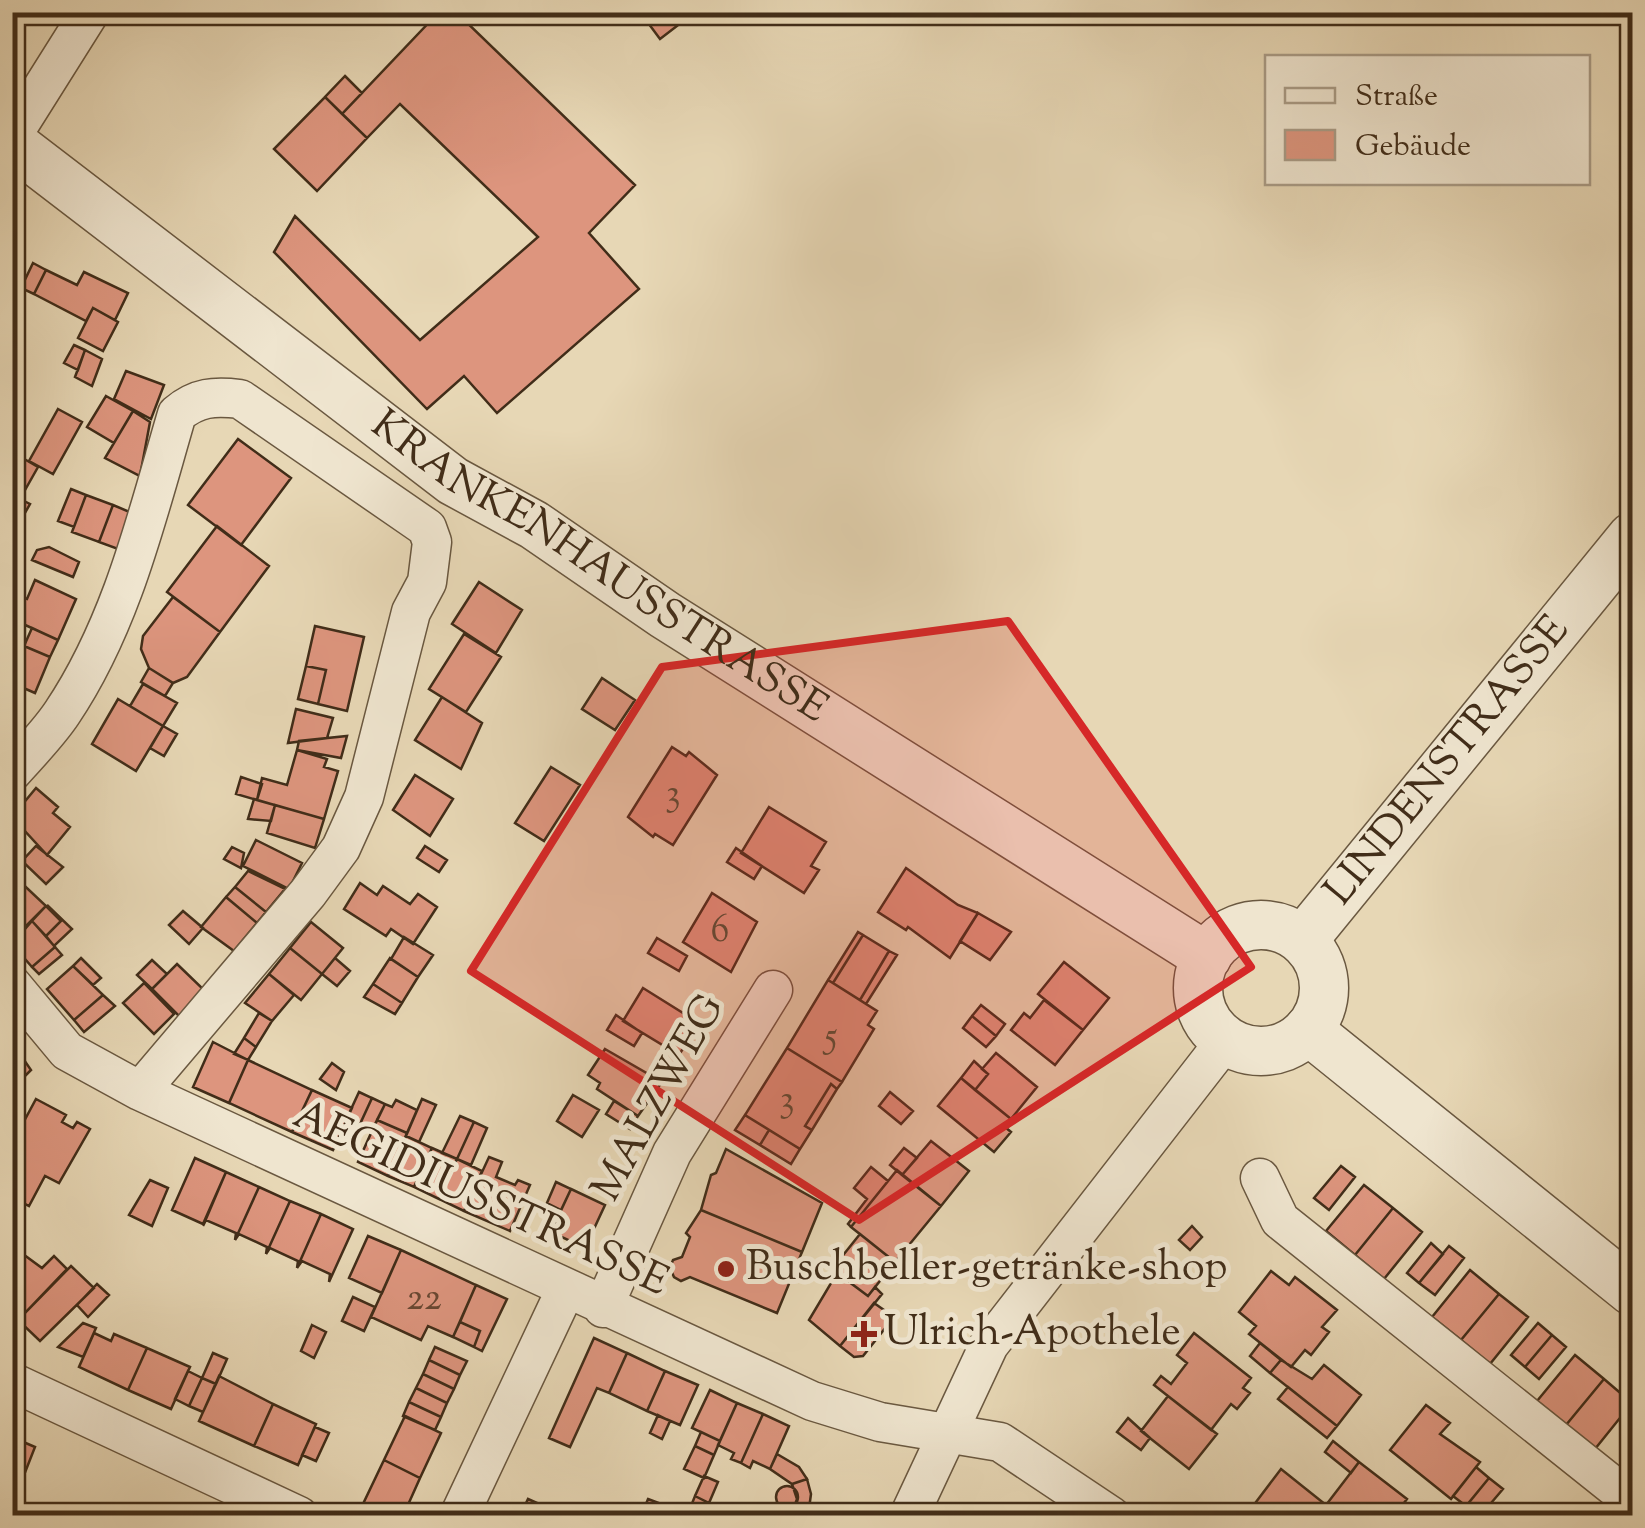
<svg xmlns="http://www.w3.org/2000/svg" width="1645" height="1528" font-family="'Sorts Mill Goudy',serif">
<rect width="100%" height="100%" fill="#e7d7b5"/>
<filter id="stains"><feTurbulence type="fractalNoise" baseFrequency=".002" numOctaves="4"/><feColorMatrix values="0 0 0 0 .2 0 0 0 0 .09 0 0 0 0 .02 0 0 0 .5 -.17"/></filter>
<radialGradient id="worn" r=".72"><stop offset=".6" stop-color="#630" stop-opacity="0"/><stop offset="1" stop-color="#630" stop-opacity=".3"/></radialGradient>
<!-- building -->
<path fill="#dd957e" stroke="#412d19" stroke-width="2.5" d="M 439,12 L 456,12 L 635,185 L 589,233 L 639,289 L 497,413 L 464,376 L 427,409 L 274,252 L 295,216 L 420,340 L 538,237 L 400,104 L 367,138 L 342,114 Z
M 640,12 L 681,12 L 686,19 L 660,39 Z
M 345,76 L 362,93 L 342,114 L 325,97 Z
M 325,97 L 367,138 L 317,191 L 274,149 Z
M 33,263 L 46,270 L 34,294 L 21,288 Z
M 46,270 L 77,285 L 84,272 L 128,293 L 115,320 L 93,308 L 86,321 L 34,294 Z
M 93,308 L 118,322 L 103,351 L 78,338 Z
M 74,345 L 85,350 L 78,370 L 64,363 Z
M 85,350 L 102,359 L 92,386 L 75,377 Z
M 126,371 L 164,385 L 151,419 L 114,399 Z
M 106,396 L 133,411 L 114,443 L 87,427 Z
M 58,409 L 82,422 L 53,474 L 29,461 Z
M 133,411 L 150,422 L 140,476 L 105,458 Z
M 238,439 L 291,478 L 241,545 L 188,505 Z
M 19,456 L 38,467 L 20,499 L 30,504 L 12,536 L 12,468 Z
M 71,489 L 86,495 L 74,527 L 58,521 Z
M 86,495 L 113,505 L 99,542 L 72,532 Z
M 113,505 L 132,513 L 118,549 L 99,542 Z
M 217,526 L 269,566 L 220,632 L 167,592 Z
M 49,547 L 79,562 L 73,577 L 32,560 L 37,550 Z
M 35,580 L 76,599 L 58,640 L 12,619 L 19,596 L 27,599 Z
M 479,582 L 522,610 L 496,653 L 452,624 Z
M 173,597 L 220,632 L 187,677 L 173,683 L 149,668 L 141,649 L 143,636 Z
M 315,626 L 364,637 L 347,711 L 318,704 L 326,670 L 306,666 Z
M 32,628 L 58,640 L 50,657 L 24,646 Z
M 464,634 L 501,657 L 466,712 L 429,689 Z
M 24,646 L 50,657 L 35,693 L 12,683 Z
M 306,666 L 326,670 L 318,704 L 298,699 Z
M 149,668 L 173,683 L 165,696 L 141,682 Z
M 602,678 L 635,700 L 615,730 L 582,709 Z
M 143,684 L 177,703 L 163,726 L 130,706 Z
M 442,697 L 482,723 L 461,769 L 415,740 Z
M 118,699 L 163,726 L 136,771 L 92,744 Z
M 296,709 L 333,718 L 327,738 L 288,743 Z
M 163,726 L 177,734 L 164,756 L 150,748 Z
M 347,736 L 341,758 L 297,750 L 299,741 Z
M 672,747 L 686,756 L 689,752 L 717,775 L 673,845 L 655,834 L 653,837 L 628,817 Z
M 297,750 L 327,759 L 324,767 L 338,771 L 324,819 L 257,800 L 262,778 L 287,785 Z
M 551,767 L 580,785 L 544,841 L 515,823 Z
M 415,775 L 453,799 L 430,836 L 393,810 Z
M 241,777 L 262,784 L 257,800 L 236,794 Z
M 36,788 L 58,807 L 53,813 L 70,827 L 47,855 L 12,817 Z
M 254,799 L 275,805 L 271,821 L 248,819 Z
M 275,805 L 324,819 L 315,848 L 267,833 Z
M 769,807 L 826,842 L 811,866 L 819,870 L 804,893 L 741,853 Z
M 256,840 L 302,863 L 289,889 L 243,866 Z
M 36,846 L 63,867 L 46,884 L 22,861 Z
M 425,846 L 447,860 L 439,872 L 417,858 Z
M 232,847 L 244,853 L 241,868 L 224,859 Z
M 736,848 L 762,866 L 754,879 L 727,862 Z
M 906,868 L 958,905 L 978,913 L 950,958 L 908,927 L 906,930 L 878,912 Z
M 248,871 L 285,889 L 266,912 L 235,887 Z
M 12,874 L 46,906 L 14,938 L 12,937 Z
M 360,883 L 377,895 L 383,886 L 410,904 L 418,894 L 437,907 L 413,944 L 391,929 L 386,936 L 344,909 Z
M 235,887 L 266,912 L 257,923 L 226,897 Z
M 712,893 L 757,922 L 731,972 L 683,942 Z
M 226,897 L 257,923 L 234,951 L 201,927 Z
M 47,905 L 72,929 L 54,946 L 46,936 L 61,921 Z
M 46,906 L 61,921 L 46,936 L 32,921 Z
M 183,911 L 203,928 L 189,944 L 169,925 Z
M 978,913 L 1011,932 L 990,960 L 960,941 Z
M 32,921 L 55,947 L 32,967 L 12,944 Z
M 311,922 L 343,948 L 322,974 L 290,948 Z
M 858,932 L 863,935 L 833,983 L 828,980 Z
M 863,935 L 889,951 L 860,1000 L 833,983 Z
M 404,937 L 433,955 L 418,977 L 391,959 Z
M 657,938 L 687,956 L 679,971 L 648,953 Z
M 55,947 L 62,955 L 39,974 L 32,967 Z
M 290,948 L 322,974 L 301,1000 L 269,974 Z
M 889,951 L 897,955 L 866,1004 L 860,1000 Z
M 81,958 L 101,978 L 93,985 L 73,966 Z
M 335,958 L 350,971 L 337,986 L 322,974 Z
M 390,958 L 418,977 L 402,1003 L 373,984 Z
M 152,960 L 167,974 L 152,989 L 137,975 Z
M 1064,962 L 1109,998 L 1083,1030 L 1038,994 Z
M 177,964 L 204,990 L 179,1016 L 152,989 Z
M 73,966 L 103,995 L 74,1020 L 47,989 Z
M 269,974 L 294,995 L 272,1021 L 245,1003 Z
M 828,980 L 877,1011 L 868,1025 L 874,1029 L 842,1082 L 787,1048 Z
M 144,983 L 174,1014 L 154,1034 L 123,1003 Z
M 373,984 L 402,1003 L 395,1014 L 364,997 Z
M 643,988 L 699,1023 L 679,1055 L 623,1021 Z
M 103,995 L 115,1006 L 84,1032 L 74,1020 Z
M 1044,1000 L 1083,1030 L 1055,1065 L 1011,1030 L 1024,1013 L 1030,1018 Z
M 981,1005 L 1005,1024 L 996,1036 L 972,1016 Z
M 259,1013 L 272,1021 L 256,1047 L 244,1038 Z
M 616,1015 L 642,1033 L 634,1046 L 607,1030 Z
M 972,1016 L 996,1036 L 986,1047 L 963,1028 Z
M 244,1038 L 256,1047 L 248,1060 L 234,1054 Z
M 213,1042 L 248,1060 L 229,1103 L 193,1087 Z
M 787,1048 L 842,1082 L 837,1089 L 831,1084 L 805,1126 L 812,1130 L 800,1149 L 745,1115 Z
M 605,1049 L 662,1082 L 638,1116 L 597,1089 L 600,1083 L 588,1075 Z
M 996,1053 L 1037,1087 L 1011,1119 L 975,1090 L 988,1074 L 982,1069 Z
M 22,1057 L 31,1070 L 12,1089 L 12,1067 Z
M 248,1060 L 312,1090 L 292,1132 L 229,1103 Z
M 974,1061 L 988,1074 L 975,1090 L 961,1078 Z
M 332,1063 L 344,1072 L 336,1090 L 320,1079 Z
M 961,1078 L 1011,1119 L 1005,1127 L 1011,1132 L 994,1152 L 938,1106 Z
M 831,1084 L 837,1089 L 812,1130 L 805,1126 Z
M 312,1090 L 352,1108 L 333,1150 L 292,1132 Z
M 359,1092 L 372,1098 L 360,1124 L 347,1118 Z
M 890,1092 L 913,1111 L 901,1124 L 879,1106 Z
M 573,1095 L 599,1110 L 582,1137 L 557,1121 Z
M 372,1098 L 385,1104 L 373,1129 L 360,1124 Z
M 36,1099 L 66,1115 L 62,1122 L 73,1128 L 77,1122 L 90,1129 L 59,1183 L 45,1176 L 29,1206 L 12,1197 L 12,1129 L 17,1120 L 23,1123 Z
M 422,1099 L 436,1105 L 419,1142 L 406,1136 Z
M 396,1100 L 417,1110 L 407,1133 L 377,1120 L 385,1104 L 392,1107 Z
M 614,1101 L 638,1116 L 630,1129 L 606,1114 Z
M 745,1115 L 769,1130 L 760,1145 L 735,1130 Z
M 460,1116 L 474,1122 L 457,1159 L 442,1153 Z
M 377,1120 L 407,1133 L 388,1176 L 358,1162 Z
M 474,1122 L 487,1128 L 471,1165 L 457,1159 Z
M 769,1130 L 800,1149 L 791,1164 L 760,1145 Z
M 406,1136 L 432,1148 L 414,1187 L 388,1176 Z
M 931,1141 L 969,1171 L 941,1206 L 902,1175 Z
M 432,1148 L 457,1159 L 439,1199 L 414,1187 Z
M 904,1148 L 917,1158 L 902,1175 L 890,1165 Z
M 726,1149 L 822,1203 L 802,1252 L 701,1210 L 711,1175 L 716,1173 Z
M 489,1157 L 502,1162 L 496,1177 L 515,1185 L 518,1180 L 530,1185 L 510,1231 L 464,1211 Z
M 195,1158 L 226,1172 L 203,1224 L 172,1210 Z
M 457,1159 L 482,1171 L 464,1211 L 439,1199 Z
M 1341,1166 L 1355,1177 L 1329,1210 L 1314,1198 Z
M 871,1167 L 888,1181 L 851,1227 L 848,1224 L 867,1199 L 854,1188 Z
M 897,1170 L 941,1206 L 895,1262 L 851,1227 Z
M 226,1172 L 259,1187 L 235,1240 L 236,1233 L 206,1220 L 203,1226 Z
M 150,1180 L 168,1188 L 152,1226 L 129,1215 Z
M 556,1182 L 571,1189 L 561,1210 L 547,1203 Z
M 1364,1185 L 1393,1208 L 1355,1255 L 1326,1231 Z
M 259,1187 L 290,1201 L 266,1254 L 267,1247 L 239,1234 L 235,1240 Z
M 571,1189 L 605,1205 L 585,1248 L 551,1232 Z
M 290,1201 L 321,1214 L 297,1268 L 298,1261 L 270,1248 L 266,1254 Z
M 1393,1208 L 1422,1232 L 1384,1279 L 1355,1255 Z
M 701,1210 L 802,1252 L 777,1313 L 690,1277 L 681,1281 L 674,1277 L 670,1268 L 673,1260 L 682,1257 L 690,1237 L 686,1233 Z
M 321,1214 L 353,1229 L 329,1282 L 330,1274 L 302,1261 L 297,1268 Z
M 1192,1226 L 1202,1237 L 1190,1250 L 1179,1240 Z
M 860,1234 L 895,1262 L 868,1296 L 832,1269 Z
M 368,1236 L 401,1250 L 382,1293 L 349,1278 Z
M 1431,1243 L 1443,1254 L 1419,1283 L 1407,1273 Z
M 12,1246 L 42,1268 L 54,1256 L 67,1269 L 22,1316 L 12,1308 Z
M 1449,1246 L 1464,1258 L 1435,1295 L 1419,1283 Z
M 401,1250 L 476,1285 L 453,1337 L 428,1326 L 421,1340 L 371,1317 Z
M 71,1266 L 94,1288 L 40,1341 L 18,1320 Z
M 1470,1270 L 1499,1294 L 1461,1340 L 1432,1317 Z
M 1271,1271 L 1289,1285 L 1295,1277 L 1337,1310 L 1322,1327 L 1329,1332 L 1311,1355 L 1305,1350 L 1291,1367 L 1249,1334 L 1256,1326 L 1239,1312 Z
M 837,1273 L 868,1296 L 875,1287 L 882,1294 L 840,1346 L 809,1320 Z
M 97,1284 L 109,1295 L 88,1317 L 77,1305 Z
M 476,1285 L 507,1299 L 482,1351 L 474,1347 L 480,1331 L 460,1322 Z
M 1499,1294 L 1528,1317 L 1490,1364 L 1461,1340 Z
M 353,1297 L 375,1307 L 364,1331 L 342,1321 Z
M 874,1303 L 894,1317 L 863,1356 L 854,1357 L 840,1346 Z
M 460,1322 L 480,1331 L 474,1347 L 453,1337 Z
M 83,1323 L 96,1328 L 83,1357 L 58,1347 Z
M 1538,1323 L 1552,1335 L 1525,1367 L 1511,1355 Z
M 312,1325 L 326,1332 L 314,1358 L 301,1351 Z
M 94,1333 L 111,1341 L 114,1334 L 147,1348 L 128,1390 L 79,1367 Z
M 1194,1333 L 1251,1378 L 1243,1388 L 1250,1393 L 1237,1409 L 1231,1404 L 1211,1430 L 1154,1385 L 1161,1376 L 1171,1384 L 1187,1363 L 1177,1355 Z
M 1552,1335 L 1566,1347 L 1539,1379 L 1525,1367 Z
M 594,1338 L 627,1353 L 609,1393 L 597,1388 L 570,1447 L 549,1438 Z
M 1260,1343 L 1281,1360 L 1270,1373 L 1250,1356 Z
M 435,1347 L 467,1361 L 460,1375 L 429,1360 Z
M 147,1348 L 190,1367 L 171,1409 L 128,1390 Z
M 213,1353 L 227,1359 L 216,1384 L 202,1378 Z
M 627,1353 L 665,1371 L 647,1411 L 609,1393 Z
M 1575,1355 L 1604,1379 L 1566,1425 L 1537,1401 Z
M 429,1360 L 460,1375 L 454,1389 L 423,1374 Z
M 1281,1360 L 1312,1379 L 1324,1365 L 1361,1395 L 1337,1426 L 1270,1373 Z
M 188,1371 L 202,1378 L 189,1406 L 175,1399 Z
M 665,1371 L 698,1385 L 680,1425 L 647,1411 Z
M 423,1374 L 454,1389 L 447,1403 L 416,1388 Z
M 219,1376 L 273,1404 L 254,1446 L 199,1421 Z
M 202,1378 L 216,1384 L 203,1412 L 189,1406 Z
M 1604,1379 L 1632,1403 L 1595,1449 L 1566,1425 Z
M 1288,1387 L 1337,1426 L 1327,1438 L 1278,1399 Z
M 416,1388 L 447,1403 L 441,1417 L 409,1402 Z
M 710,1390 L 737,1403 L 720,1441 L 692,1428 Z
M 1168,1396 L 1217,1434 L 1189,1469 L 1141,1431 Z
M 409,1402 L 441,1417 L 435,1430 L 403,1416 Z
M 737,1403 L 763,1414 L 741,1463 L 731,1459 L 734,1453 L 718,1445 Z
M 273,1404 L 316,1424 L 298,1465 L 254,1446 Z
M 1426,1405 L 1450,1423 L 1440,1434 L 1480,1462 L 1451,1499 L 1390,1450 Z
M 763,1414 L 789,1426 L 770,1469 L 753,1461 L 750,1468 L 741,1463 Z
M 658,1415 L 670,1421 L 662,1439 L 650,1433 Z
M 405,1416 L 441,1433 L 420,1478 L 384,1460 Z
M 1128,1418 L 1150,1438 L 1141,1450 L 1117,1432 Z
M 315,1427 L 329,1433 L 316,1461 L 302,1455 Z
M 701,1432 L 720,1441 L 714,1455 L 695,1446 Z
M 21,1441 L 35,1447 L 24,1475 L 12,1470 Z
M 1333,1441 L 1359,1462 L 1351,1473 L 1325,1452 Z
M 695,1446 L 714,1455 L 704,1478 L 684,1469 Z
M 777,1454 L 799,1467 L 807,1479 L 792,1484 L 770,1469 Z
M 384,1460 L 420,1478 L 403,1516 L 387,1516 L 363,1504 Z
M 1359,1462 L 1407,1499 L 1394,1516 L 1274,1516 L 1256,1502 L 1281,1469 L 1326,1505 Z
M 1476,1467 L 1489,1478 L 1466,1506 L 1453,1496 Z
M 704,1476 L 718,1482 L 709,1503 L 695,1496 Z
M 1489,1478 L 1503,1489 L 1480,1516 L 1467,1505 Z
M 807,1479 L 811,1494 L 808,1516 L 793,1510 L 797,1499 L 792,1484 Z
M776 1497a11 11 0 1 1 22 0a11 11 0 1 1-22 0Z
M 695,1496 L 709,1503 L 703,1516 L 687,1516 Z
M 528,1499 L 555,1511 L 553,1516 L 520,1516 Z
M 648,1499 L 664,1505 L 660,1516 L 641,1516 Z"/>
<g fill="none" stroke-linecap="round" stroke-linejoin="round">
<defs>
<path id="minor" d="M 12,136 L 90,12
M 12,772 C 29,753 48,734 62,713 C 122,624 147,516 177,414 C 197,397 214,396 240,399 L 427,528 L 432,542 L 427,582 L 411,612 L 364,797 L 341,848 L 308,893 L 140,1091
M 12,985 L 67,1051 L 140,1091 L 812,1401 L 880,1422 L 1000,1442 L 1111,1516
M 1260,1178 L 1280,1220 L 1632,1501
M 603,1308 L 672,1153 L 773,990
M 12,1382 L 299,1516
M 459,1516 L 565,1291
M 909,1516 L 989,1345 L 1226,1040"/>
<g id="tertiary">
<path id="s1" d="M 12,143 L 453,481 L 534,525 L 665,615 L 1207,957"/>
<circle cx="1261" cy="988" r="63"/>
<path id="s2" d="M 1303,940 L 1632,537"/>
<path d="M 1308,1030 L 1632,1291"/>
</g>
</defs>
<!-- minor casing -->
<use href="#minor" stroke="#6a5840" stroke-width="41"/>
<!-- tertiary casing -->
<use href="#tertiary" stroke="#6a5840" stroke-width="51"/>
<!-- minor -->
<use href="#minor" stroke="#efe5cf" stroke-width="38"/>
<!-- tertiary -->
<use href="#tertiary" stroke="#efe5cf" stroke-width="48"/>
</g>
<!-- marked area -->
<path fill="#d62828" fill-opacity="0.2" stroke="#d62828" stroke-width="8" stroke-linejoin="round" d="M 1008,621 L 1251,967 L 859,1220 L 471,971 L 662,667 Z"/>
<!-- markers -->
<g fill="#8f2418" stroke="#efe5cf" stroke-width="4">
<circle cx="726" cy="1269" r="10"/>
<path d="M859 1319h10v10h10v10h-10v10h-10v-10h-10v-10h10z"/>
</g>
<g text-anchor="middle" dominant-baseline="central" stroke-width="10" stroke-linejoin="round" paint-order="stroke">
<!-- number labels -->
<g font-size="38" fill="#684732">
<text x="673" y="796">3</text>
<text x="720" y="932">6</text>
<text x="831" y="1038">5</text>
<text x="787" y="1102">3</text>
<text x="424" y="1300">22</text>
</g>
<!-- street labels -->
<g font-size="42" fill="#412d19" stroke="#efe5cf">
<text stroke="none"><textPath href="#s1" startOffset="725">KRANKENHAUSSTRASSE</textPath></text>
<text stroke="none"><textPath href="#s2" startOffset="230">LINDENSTRASSE</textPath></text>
<text transform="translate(660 1099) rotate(-61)">MALZWEG</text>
<text transform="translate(480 1200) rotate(25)">AEGIDIUSSTRASSE</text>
</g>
<!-- poi labels -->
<g font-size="42" fill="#412d19" stroke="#efe5cf" text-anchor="start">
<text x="746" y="1269">Buschbeller-getränke-shop</text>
<text x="884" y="1334">Ulrich-Apothele</text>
</g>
</g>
<!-- margin -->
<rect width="1645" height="1528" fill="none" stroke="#e7d7b5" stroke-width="50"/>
<rect x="15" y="15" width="1615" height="1498" fill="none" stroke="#412d19" stroke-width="5"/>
<rect x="25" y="25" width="1595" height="1478" fill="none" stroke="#412d19" stroke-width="2.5"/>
<!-- legend -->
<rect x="1265" y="55" width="325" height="130" fill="#efe5cf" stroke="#a99b86" stroke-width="2.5"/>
<rect x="1285" y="88" width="50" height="15" fill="#efe5cf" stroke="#a99b86" stroke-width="2.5"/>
<text x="1355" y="105" font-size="30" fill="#412d19">Straße</text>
<rect x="1285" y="130" width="50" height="30" fill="#dd957e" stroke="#a99b86" stroke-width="2.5"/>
<text x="1355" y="155" font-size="30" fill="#412d19">Gebäude</text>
<rect width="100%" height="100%" filter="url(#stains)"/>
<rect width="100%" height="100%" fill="url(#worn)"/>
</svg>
